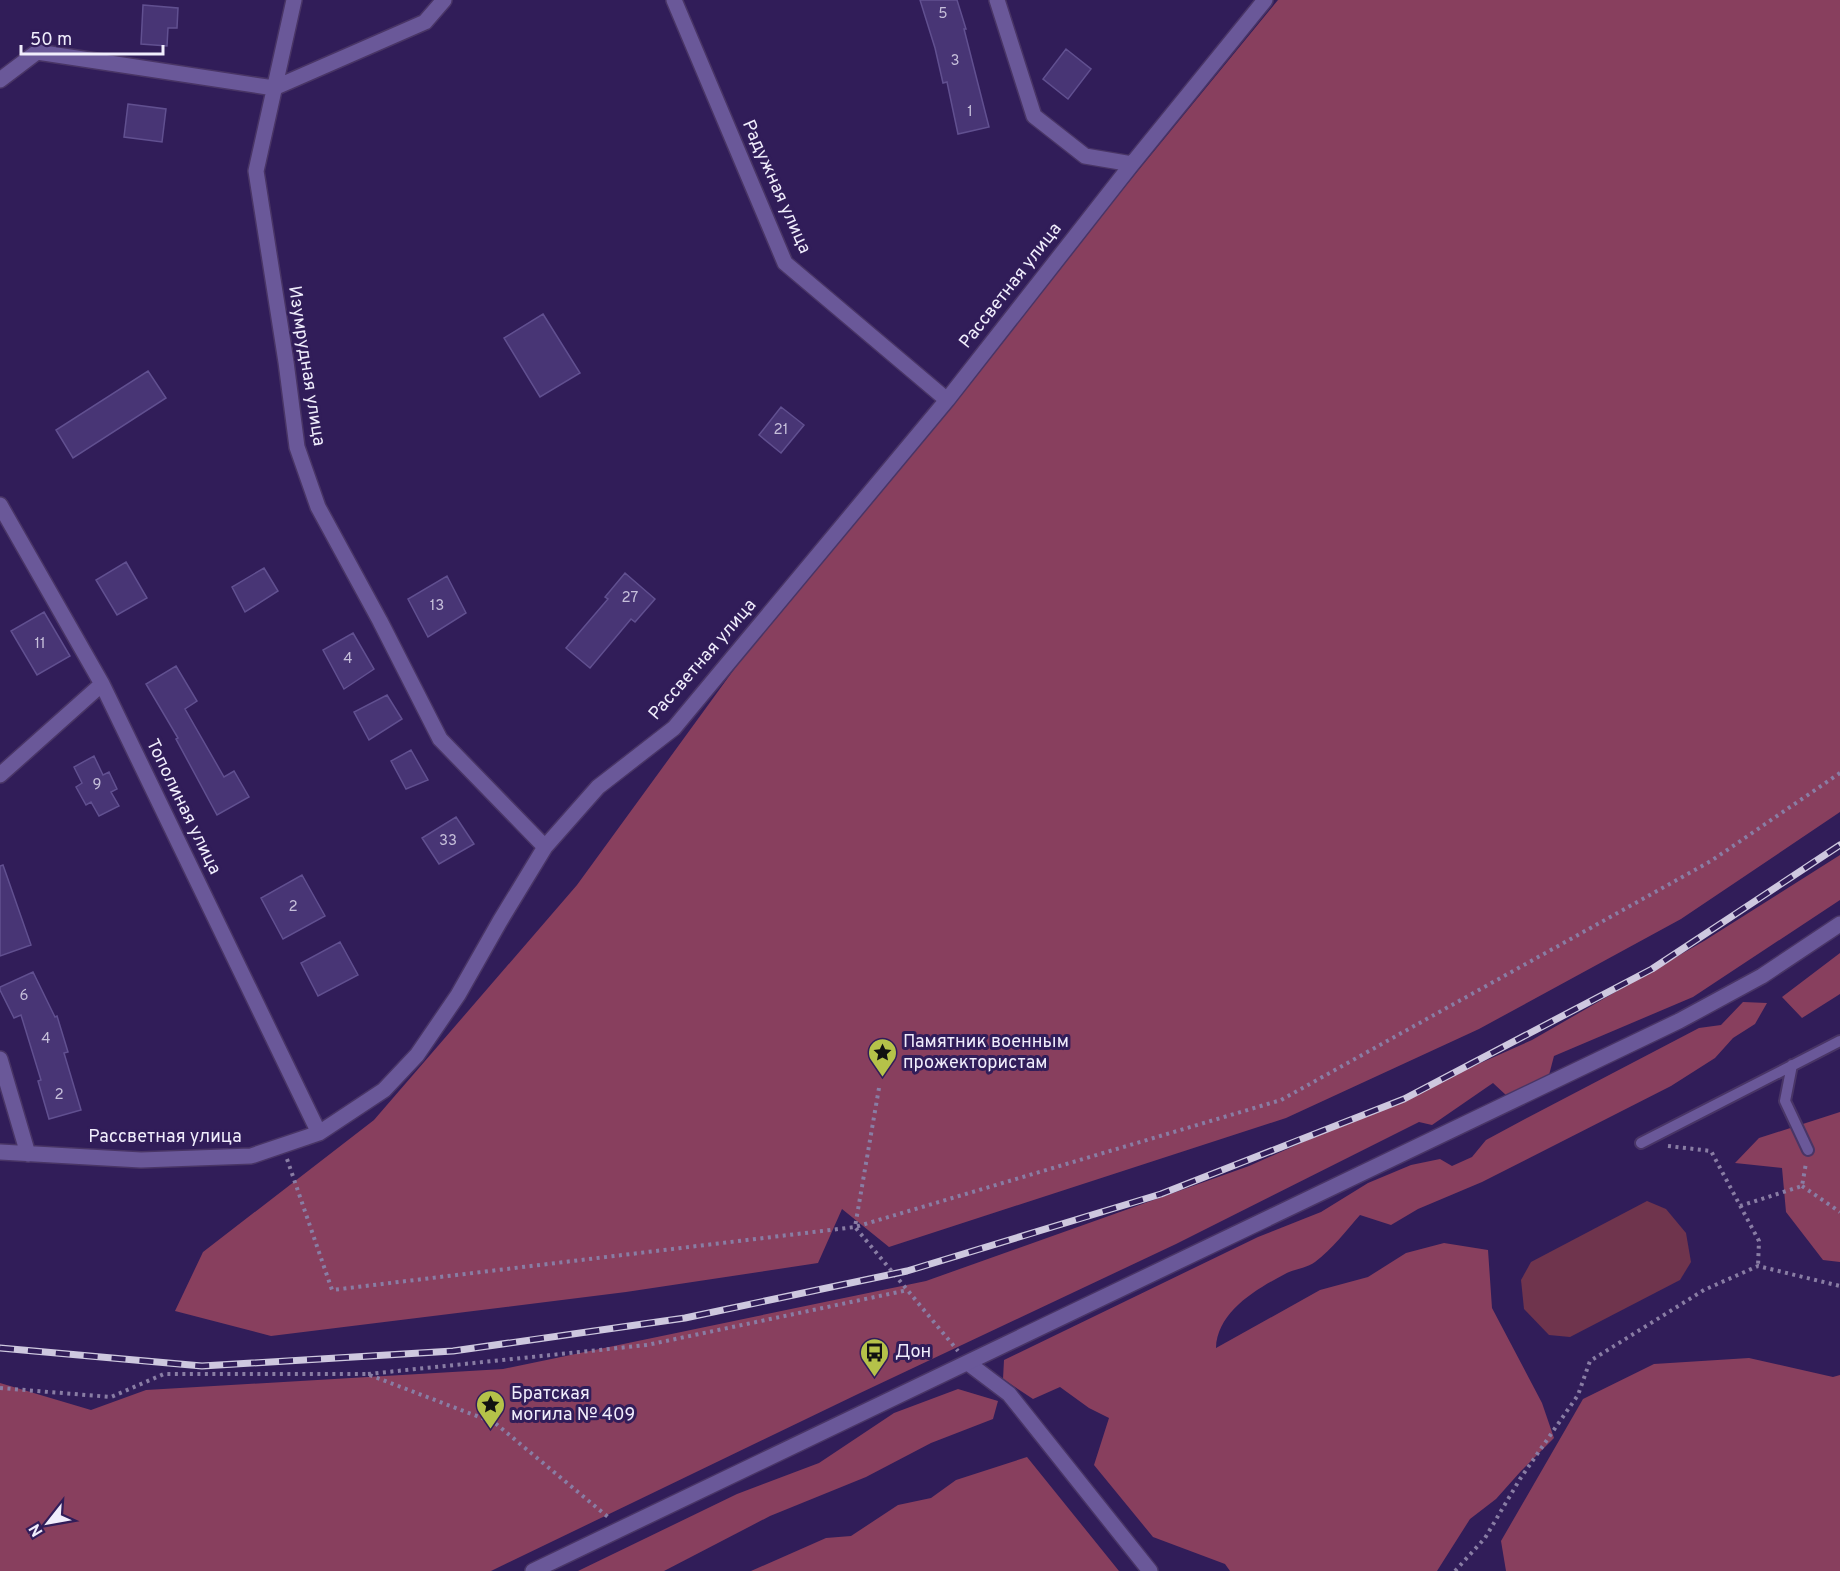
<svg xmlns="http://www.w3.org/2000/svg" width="1840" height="1571" font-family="Overpass,sans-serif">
<rect width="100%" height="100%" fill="#311d59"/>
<!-- green -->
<path fill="#6f344d" d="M 1647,1201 L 1666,1209 L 1686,1233 L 1691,1262 L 1680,1280 L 1570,1337 L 1549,1335 L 1524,1309 L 1521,1280 L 1531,1262 Z"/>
<!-- forest -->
<path fill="#883f5e" d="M 1278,0 L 1840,0 L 1840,812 L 1681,919 L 1479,1029 L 1286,1118 L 889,1247 L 842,1209 L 818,1263 L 626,1292 L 271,1336 L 175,1311 L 203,1252 L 374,1120 L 577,885 L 773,616 Z
M 1840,855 L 1840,900 L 1693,997 L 1554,1056 L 1549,1075 L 1507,1096 L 1493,1083 L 1432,1125 L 1419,1122 L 1176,1244 L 858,1394 L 491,1571 L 0,1571 L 0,1383 L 91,1410 L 146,1390 L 503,1369 L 926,1281 L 1249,1166 L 1532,1040 L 1704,941 Z
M 1840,953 L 1840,994 L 1802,1018 L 1782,997 Z
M 1743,1002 L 1767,1003 L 1755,1024 L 1733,1038 L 1715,1058 L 1671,1086 L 1482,1182 L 1418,1209 L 1391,1225 L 1360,1215 C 1346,1231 1332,1249 1315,1262 C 1307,1268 1294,1269 1285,1274 C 1256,1289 1217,1312 1216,1348 L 1320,1290 L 1368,1277 L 1406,1253 L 1444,1243 L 1488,1250 L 1492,1308 L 1542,1403 L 1554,1438 L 1521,1471 L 1496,1499 L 1470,1519 L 1437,1571 L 1230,1571 L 1225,1564 L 1153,1537 L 1094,1465 L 1109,1418 L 1089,1408 L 1060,1387 L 1033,1399 L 1003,1379 L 1004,1360 L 1258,1237 L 1321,1212 L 1368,1183 L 1411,1165 L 1440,1159 L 1452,1166 L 1472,1157 L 1486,1140 L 1525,1119 L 1699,1028 L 1721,1025 Z
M 1840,1112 L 1840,1262 L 1823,1260 L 1786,1212 L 1782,1168 L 1735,1163 L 1759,1138 Z
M 1749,1358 L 1833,1377 L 1840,1375 L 1840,1571 L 1506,1571 L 1501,1541 L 1583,1399 L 1654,1364 Z
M 958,1389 L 998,1401 L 993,1419 L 931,1443 L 866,1477 L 770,1516 L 664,1571 L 578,1571 L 737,1494 L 819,1463 L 894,1413 Z
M 1027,1457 L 1119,1571 L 751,1571 L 826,1538 L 851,1536 L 898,1505 L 931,1498 L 956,1480 Z"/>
<!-- building -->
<path fill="#483575" stroke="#615090" stroke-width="1.5" d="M 920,0 L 957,0 L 966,29 L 964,29 L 989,127 L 958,134 L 947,82 L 943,83 L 935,48 Z
M 143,5 L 178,8 L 177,28 L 168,28 L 167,46 L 141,44 Z
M 1066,49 L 1091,69 L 1068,99 L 1043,79 Z
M 128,104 L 166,109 L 162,142 L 124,137 Z
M 543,314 L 580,373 L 540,397 L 504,338 Z
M 148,371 L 166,398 L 73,458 L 56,430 Z
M 781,407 L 804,425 L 781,453 L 759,435 Z
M 126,562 L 147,598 L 117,615 L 96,580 Z
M 264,568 L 278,591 L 245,612 L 232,587 Z
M 625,573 L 655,599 L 635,622 L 631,619 L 590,668 L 566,648 L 608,599 L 605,597 Z
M 447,576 L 466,613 L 428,637 L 408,599 Z
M 44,612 L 70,656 L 37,675 L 11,631 Z
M 353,633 L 374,669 L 344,689 L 323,650 Z
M 176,666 L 197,701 L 185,709 L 224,777 L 234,771 L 249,797 L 217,815 L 176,739 L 178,738 L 146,684 Z
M 387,695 L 402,719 L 369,740 L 354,712 Z
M 411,750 L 428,780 L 406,789 L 391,761 Z
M 94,756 L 103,775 L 109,772 L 117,789 L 111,792 L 119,806 L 99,816 L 91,802 L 86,805 L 76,787 L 82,783 L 74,767 Z
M 456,817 L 474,844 L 439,864 L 422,838 Z
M 3,865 L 31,945 L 0,956 L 0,866 Z
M 302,875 L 325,916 L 283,939 L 261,898 Z
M 340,942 L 358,975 L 318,996 L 301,963 Z
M 33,972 L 55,1017 L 57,1016 L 68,1052 L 64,1053 L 81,1110 L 49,1119 L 38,1081 L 41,1080 L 21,1015 L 14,1018 L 0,990 L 0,987 Z"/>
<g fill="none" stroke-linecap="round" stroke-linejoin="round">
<defs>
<path id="service" d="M 1792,1065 L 1785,1101 L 1808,1150
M 1641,1143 L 1840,1041"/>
<path id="minor" d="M 294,0 L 256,171 L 286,362 L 297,447 L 318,507 L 380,621 L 440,739 L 545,847
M 674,0 L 785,263 L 947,400
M 997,0 L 1034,116 L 1085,156 L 1132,164
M 0,80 L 37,52 L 274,88 L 425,22 L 444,0
M 0,505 L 102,684 L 319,1133
M 0,775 L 102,684
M 0,1059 L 28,1154
M 0,1152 L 141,1160 L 251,1156 L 319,1133 L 384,1090 L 417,1055 L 458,995 L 500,921 L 545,847 L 598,787 L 674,728 L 947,400 L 1132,164 L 1265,0
M 968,1363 L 1009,1394 L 1150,1571"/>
<path id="tertiary" d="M 533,1571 L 1679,1021 L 1762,976 L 1840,924"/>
</defs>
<!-- service casing -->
<use href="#service" stroke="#493566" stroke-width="14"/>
<!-- minor casing -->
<use href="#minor" stroke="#493566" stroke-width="18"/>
<!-- tertiary casing -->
<use href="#tertiary" stroke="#493566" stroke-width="18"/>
<!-- path -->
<path stroke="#897da4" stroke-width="4" stroke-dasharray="3 4.5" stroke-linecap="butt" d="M 879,1088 L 855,1227 L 958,1351
M 1668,1146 L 1711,1151 L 1759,1241 L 1758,1266
M 287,1159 L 332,1290 L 855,1227 L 1281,1100 L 1711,861 L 1840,773
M 1802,1186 L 1840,1212
M 1740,1206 L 1802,1186 L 1806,1163
M 368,1374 L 647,1345 L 908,1290
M 0,1388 L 111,1397 L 164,1374 L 367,1374 L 495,1423 L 608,1517
M 1455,1571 L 1485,1538 L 1520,1479 L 1578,1395 L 1590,1361 L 1704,1290 L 1758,1266 L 1840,1286"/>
<!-- service -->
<use href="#service" stroke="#6a5899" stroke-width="10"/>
<!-- minor -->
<use href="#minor" stroke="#6a5899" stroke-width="15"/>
<!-- tertiary -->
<use href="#tertiary" stroke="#6a5899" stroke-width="15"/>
<defs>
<path id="rail" d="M 0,1348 L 202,1366 L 453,1351 L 685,1318 L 907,1271 L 1161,1194 L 1404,1099 L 1652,969 L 1840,845"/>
</defs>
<!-- rail casing -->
<use href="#rail" stroke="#cec8df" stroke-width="7"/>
<!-- rail -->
<use href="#rail" stroke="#311d59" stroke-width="4.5" stroke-dasharray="14" stroke-linecap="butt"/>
</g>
<!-- icons -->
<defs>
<symbol id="sight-pin" viewBox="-11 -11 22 30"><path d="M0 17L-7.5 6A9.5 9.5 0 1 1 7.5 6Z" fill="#b5c249" stroke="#311d59"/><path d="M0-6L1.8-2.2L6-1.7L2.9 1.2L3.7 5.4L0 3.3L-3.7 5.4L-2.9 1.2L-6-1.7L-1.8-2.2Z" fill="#111"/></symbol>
<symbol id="bus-pin" viewBox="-11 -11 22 30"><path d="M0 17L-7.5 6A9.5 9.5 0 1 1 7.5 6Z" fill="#b5c249" stroke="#311d59"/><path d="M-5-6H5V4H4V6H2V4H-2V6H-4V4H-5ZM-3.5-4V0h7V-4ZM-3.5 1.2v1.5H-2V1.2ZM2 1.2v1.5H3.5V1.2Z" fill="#111"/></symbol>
</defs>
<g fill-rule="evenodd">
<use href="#sight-pin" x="866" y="1036" width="33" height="45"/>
<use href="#bus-pin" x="858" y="1336" width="33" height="45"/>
<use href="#sight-pin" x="474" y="1388" width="33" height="45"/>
</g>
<g text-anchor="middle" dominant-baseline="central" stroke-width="6" stroke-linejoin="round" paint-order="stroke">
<!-- number labels -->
<g font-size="15" fill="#c6bfda">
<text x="943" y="14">5</text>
<text x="955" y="61">3</text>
<text x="970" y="112">1</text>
<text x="781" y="430">21</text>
<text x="630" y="598">27</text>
<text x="437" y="606">13</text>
<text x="40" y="644">11</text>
<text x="348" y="659">4</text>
<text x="97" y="785">9</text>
<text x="448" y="841">33</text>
<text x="293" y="907">2</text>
<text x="24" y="996">6</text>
<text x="46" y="1039">4</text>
<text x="59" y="1095">2</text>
</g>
<!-- street labels -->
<g font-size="18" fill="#f0edfc" stroke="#311d59">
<text transform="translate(776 187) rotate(66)">Радужная улица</text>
<text transform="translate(1011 286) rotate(-52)">Рассветная улица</text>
<text transform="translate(306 366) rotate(81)">Изумрудная улица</text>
<text transform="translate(703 660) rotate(-49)">Рассветная улица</text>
<text transform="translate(183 807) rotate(64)">Тополиная улица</text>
<text x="165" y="1137">Рассветная улица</text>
</g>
<!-- poi labels -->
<g font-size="18" fill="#f0edfc" stroke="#311d59" text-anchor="start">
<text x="903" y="1042">Памятник военным<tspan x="903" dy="21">прожектористам</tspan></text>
<text x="895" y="1352">Дон</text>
<text x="511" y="1394">Братская<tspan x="511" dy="21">могила № 409</tspan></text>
</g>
</g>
<!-- north arrow -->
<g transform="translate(48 1523) rotate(239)" stroke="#311d59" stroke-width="4.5" paint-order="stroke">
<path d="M0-4.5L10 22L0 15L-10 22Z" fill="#f0edfc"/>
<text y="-9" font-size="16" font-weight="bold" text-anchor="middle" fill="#f0edfc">N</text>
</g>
<!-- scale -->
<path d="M21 45v9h142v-9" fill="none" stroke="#f0edfc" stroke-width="3"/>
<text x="30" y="45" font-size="18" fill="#f0edfc" stroke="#311d59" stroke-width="4.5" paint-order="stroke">50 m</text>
</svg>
